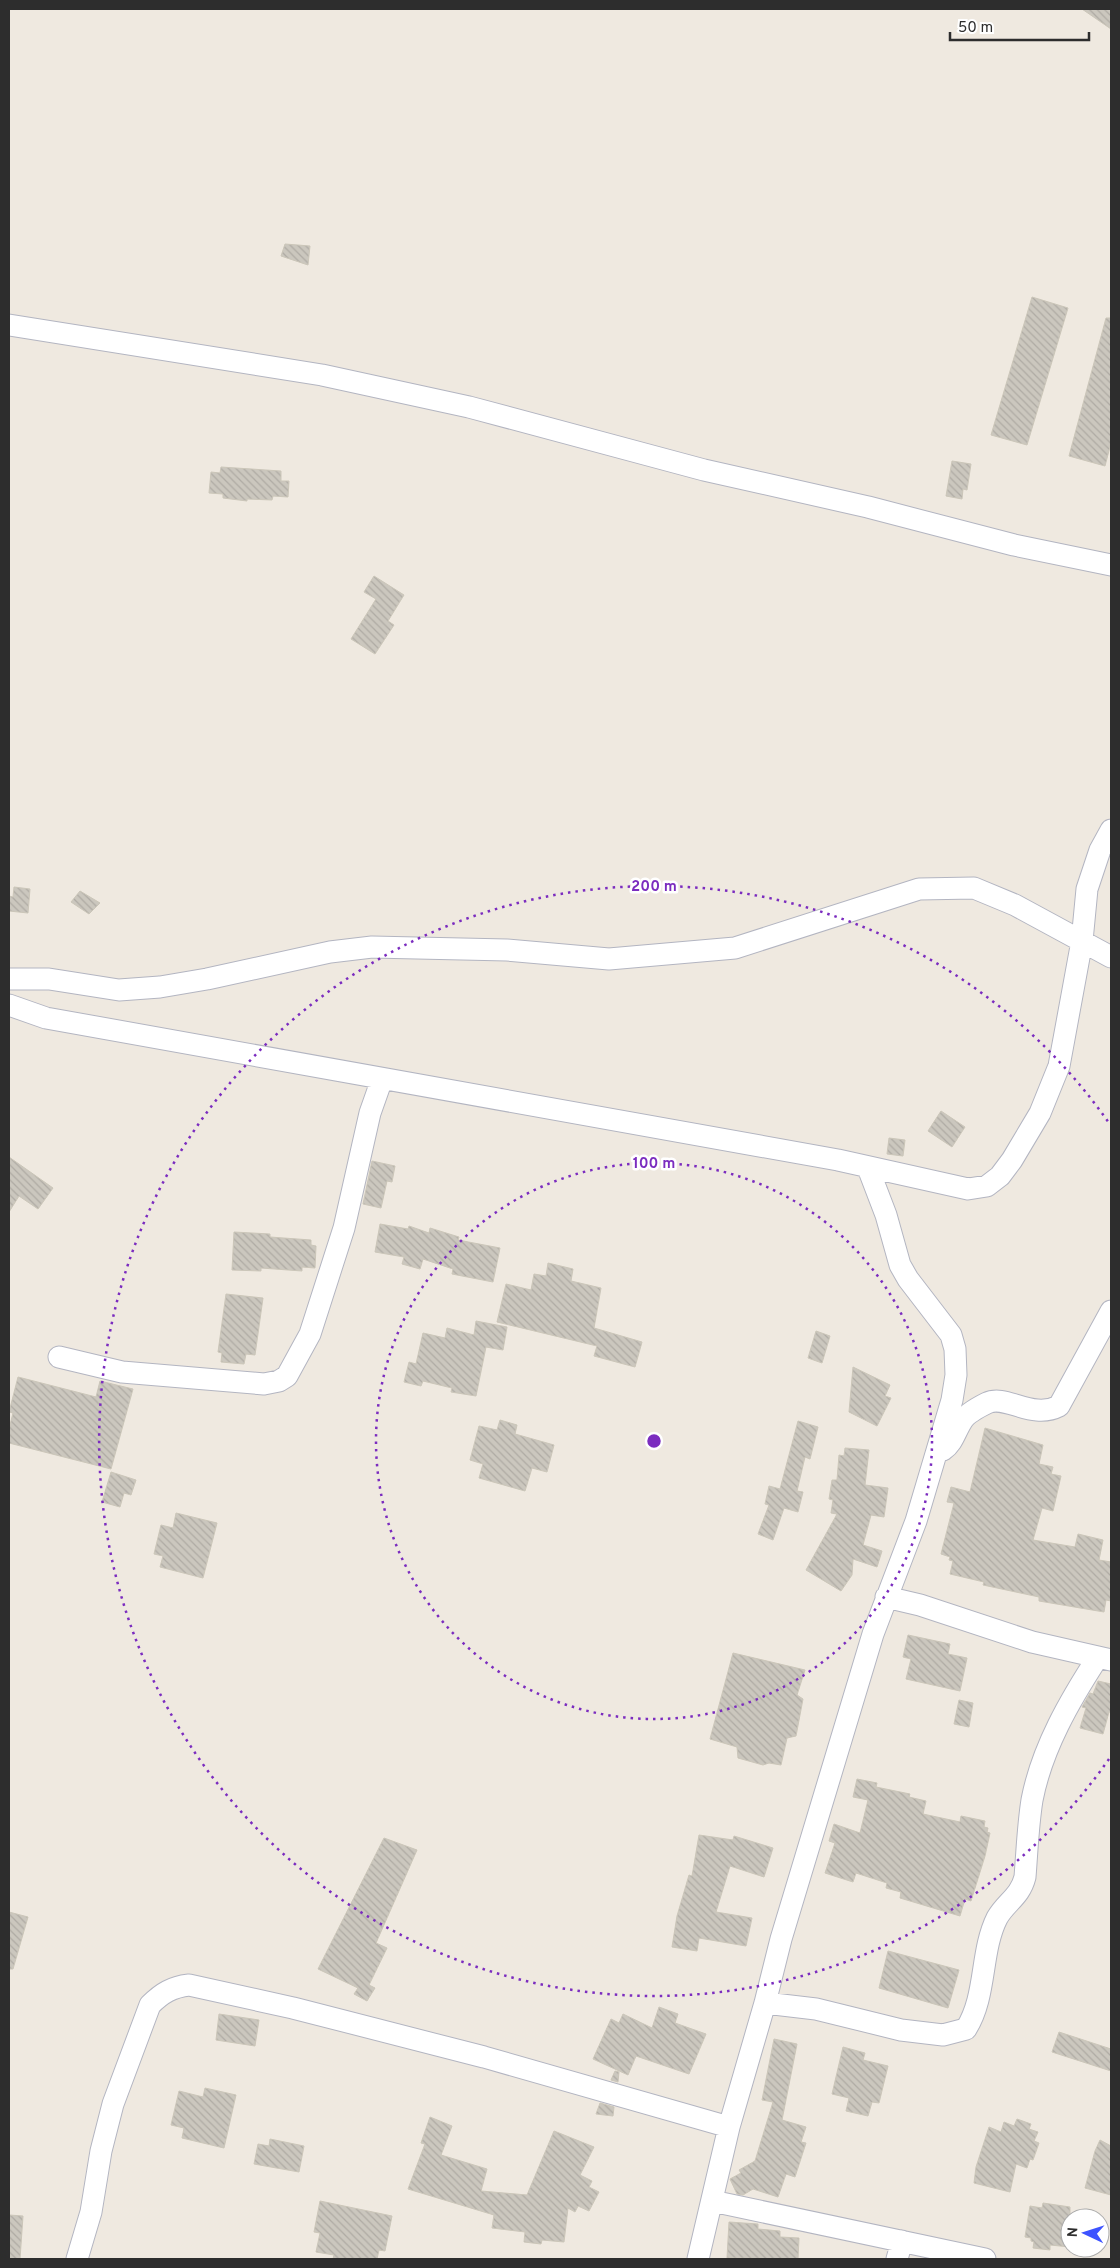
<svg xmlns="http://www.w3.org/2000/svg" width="1120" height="2268" font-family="Overpass,sans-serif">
<defs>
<pattern id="building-back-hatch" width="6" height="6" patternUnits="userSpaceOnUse" patternTransform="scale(1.25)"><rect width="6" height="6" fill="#cbc7be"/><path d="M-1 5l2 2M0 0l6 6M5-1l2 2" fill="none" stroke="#afaba4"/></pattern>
</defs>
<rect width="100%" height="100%" fill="#efe9e0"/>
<!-- building -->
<path fill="url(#building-back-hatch)" stroke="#cbc6b9" d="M 1082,9 L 1111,9 L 1111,29 Z
M 285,244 L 310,246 L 308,265 L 281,256 Z
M 1032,297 L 1068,308 L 1027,445 L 991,435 Z
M 1106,318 L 1111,318 L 1111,443 L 1105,466 L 1069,456 Z
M 952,461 L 971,464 L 967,490 L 963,489 L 962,499 L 946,496 Z
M 221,467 L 281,471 L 281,481 L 289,481 L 288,497 L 273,496 L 272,500 L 247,499 L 247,501 L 223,498 L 223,494 L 209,493 L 211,472 L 220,473 Z
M 374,576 L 404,595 L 388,621 L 394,625 L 375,654 L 351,639 L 376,599 L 364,592 Z
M 14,887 L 30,889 L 28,913 L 9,911 L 9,896 L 13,897 Z
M 80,891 L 100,903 L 89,914 L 71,902 Z
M 941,1111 L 965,1127 L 952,1147 L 928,1131 Z
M 889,1138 L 905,1140 L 903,1156 L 887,1154 Z
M 9,1157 L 53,1188 L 38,1209 L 19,1196 L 9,1212 Z
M 372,1161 L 395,1166 L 392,1182 L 387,1181 L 381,1208 L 363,1204 Z
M 380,1224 L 408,1229 L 409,1226 L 429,1233 L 430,1228 L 459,1237 L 458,1240 L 500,1248 L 493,1282 L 452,1274 L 453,1269 L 423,1259 L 420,1269 L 402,1264 L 404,1257 L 375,1252 Z
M 234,1232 L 270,1234 L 270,1237 L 311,1240 L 311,1245 L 316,1246 L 315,1268 L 302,1267 L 302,1271 L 261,1268 L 261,1271 L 232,1270 Z
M 548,1263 L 573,1269 L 571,1281 L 601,1288 L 594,1328 L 642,1342 L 635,1367 L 594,1356 L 597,1346 L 497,1322 L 506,1284 L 531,1290 L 534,1274 L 546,1276 Z
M 226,1294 L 263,1298 L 255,1355 L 246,1354 L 244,1364 L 221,1362 L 222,1353 L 218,1352 Z
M 476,1321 L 507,1327 L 503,1350 L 486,1347 L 476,1396 L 451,1392 L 452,1388 L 423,1381 L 421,1386 L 404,1382 L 409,1362 L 416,1364 L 423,1333 L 445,1338 L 447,1328 L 474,1335 Z
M 816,1331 L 830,1336 L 822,1363 L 808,1358 Z
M 853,1367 L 890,1385 L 885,1396 L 891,1398 L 877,1426 L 849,1412 Z
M 18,1377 L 96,1397 L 100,1381 L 133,1389 L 111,1469 L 9,1443 L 9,1429 L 13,1413 L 9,1412 Z
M 500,1420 L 517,1425 L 515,1434 L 554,1445 L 547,1472 L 532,1468 L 525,1491 L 479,1478 L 483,1464 L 470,1460 L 479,1426 L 497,1430 Z
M 798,1421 L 818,1427 L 810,1459 L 805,1457 L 797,1491 L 803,1492 L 798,1512 L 784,1508 L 773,1540 L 758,1534 L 769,1505 L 765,1504 L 769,1486 L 780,1489 Z
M 985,1428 L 1043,1445 L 1039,1464 L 1053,1467 L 1051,1474 L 1061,1476 L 1053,1511 L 1042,1508 L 1033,1540 L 1075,1547 L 1078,1534 L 1103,1540 L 1099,1560 L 1111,1562 L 1111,1601 L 1106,1600 L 1104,1612 L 1039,1601 L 1039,1597 L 983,1585 L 984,1582 L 950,1574 L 953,1561 L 949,1560 L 950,1557 L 941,1554 L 954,1503 L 947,1502 L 951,1487 L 970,1492 Z
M 845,1448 L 869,1450 L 865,1485 L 888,1488 L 884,1517 L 871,1515 L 863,1545 L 882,1551 L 877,1567 L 853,1559 L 852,1575 L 841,1591 L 806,1570 L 837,1514 L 831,1513 L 833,1500 L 829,1499 L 832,1480 L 837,1480 L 839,1455 L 844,1456 Z
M 111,1472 L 136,1480 L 131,1495 L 124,1493 L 120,1507 L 102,1502 Z
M 176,1513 L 217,1523 L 203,1578 L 160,1567 L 163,1556 L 154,1554 L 161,1525 L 173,1528 Z
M 908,1635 L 950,1644 L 948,1654 L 967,1658 L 960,1691 L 906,1679 L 911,1659 L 903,1657 Z
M 733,1653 L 805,1670 L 797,1695 L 803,1699 L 796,1736 L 787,1738 L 781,1765 L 769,1763 L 763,1765 L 738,1758 L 737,1747 L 710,1739 Z
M 1098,1681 L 1111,1684 L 1111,1712 L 1109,1712 L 1103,1734 L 1080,1728 L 1086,1708 L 1082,1707 L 1090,1693 L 1093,1694 Z
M 959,1700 L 973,1703 L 969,1727 L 954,1724 Z
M 857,1779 L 877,1783 L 876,1787 L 910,1794 L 909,1797 L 926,1801 L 923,1814 L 960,1822 L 961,1816 L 985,1821 L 984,1827 L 988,1828 L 987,1832 L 990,1833 L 985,1856 L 971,1901 L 965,1899 L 960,1916 L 900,1898 L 901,1892 L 886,1888 L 887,1883 L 856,1873 L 853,1882 L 825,1873 L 835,1843 L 829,1841 L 834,1824 L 860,1833 L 868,1800 L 853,1797 Z
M 699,1835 L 733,1840 L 734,1836 L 773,1848 L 764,1877 L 730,1866 L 716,1912 L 752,1918 L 746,1946 L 699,1938 L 697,1951 L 672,1947 L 677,1916 L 689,1875 L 692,1876 Z
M 384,1838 L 417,1850 L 376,1943 L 387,1948 L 369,1985 L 375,1988 L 367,2001 L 354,1994 L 358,1988 L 318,1969 Z
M 9,1912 L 28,1917 L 13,1969 L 9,1969 Z
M 888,1951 L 959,1970 L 948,2008 L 879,1988 Z
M 659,2007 L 678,2014 L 675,2023 L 706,2034 L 689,2074 L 636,2056 L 628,2075 L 593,2059 L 611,2019 L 619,2023 L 623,2014 L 652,2028 Z
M 219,2014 L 259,2020 L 255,2046 L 216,2040 Z
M 1059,2032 L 1111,2049 L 1111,2071 L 1052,2052 Z
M 774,2039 L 797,2044 L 782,2120 L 806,2127 L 801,2142 L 806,2143 L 795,2177 L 786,2174 L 778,2197 L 753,2189 L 743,2195 L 737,2194 L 730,2179 L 741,2173 L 739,2170 L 755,2161 L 773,2102 L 762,2100 Z
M 843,2047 L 865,2053 L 863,2060 L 888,2066 L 879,2103 L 872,2102 L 868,2116 L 846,2111 L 849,2098 L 832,2094 Z
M 615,2071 L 619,2072 L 618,2082 L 611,2080 Z
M 205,2088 L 236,2095 L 224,2148 L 182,2138 L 184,2128 L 171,2125 L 179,2091 L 203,2097 Z
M 600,2103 L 614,2107 L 613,2116 L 596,2114 Z
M 430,2117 L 452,2126 L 441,2155 L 487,2169 L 481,2191 L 527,2195 L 554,2131 L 594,2147 L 580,2175 L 592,2181 L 589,2187 L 599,2192 L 589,2211 L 578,2206 L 575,2212 L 568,2208 L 564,2242 L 542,2240 L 541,2244 L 524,2242 L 525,2232 L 492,2228 L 494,2215 L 408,2189 L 425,2144 L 421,2143 Z
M 1017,2119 L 1031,2124 L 1029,2129 L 1038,2132 L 1034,2141 L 1039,2143 L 1033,2160 L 1030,2159 L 1027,2168 L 1016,2164 L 1010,2192 L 974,2183 L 976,2167 L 989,2127 L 1001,2132 L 1004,2122 L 1014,2126 Z
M 270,2139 L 304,2146 L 299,2172 L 254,2164 L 258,2144 L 269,2146 Z
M 1100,2140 L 1111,2146 L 1111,2195 L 1085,2188 L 1095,2151 Z
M 320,2201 L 392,2216 L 385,2251 L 379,2250 L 377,2259 L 333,2259 L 334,2255 L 316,2252 L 320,2233 L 314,2232 Z
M 1043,2203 L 1070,2207 L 1070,2247 L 1050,2245 L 1050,2250 L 1033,2248 L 1034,2242 L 1031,2241 L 1031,2238 L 1025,2237 L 1030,2206 L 1042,2208 Z
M 9,2215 L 23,2216 L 20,2259 L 9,2259 Z
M 729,2222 L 758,2224 L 758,2229 L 780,2231 L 780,2237 L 799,2238 L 798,2259 L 727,2258 Z"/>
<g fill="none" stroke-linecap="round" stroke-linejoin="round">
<defs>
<path id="minor" d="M 9,325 L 322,375 L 469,407 L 704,470 L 868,507 L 1014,545 L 1111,565
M 9,979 L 49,979 L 119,990 L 160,987 L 207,979 L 330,952 L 372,947 L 507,950 L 609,959 L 735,948 L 919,889 L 974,888 L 1015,905 L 1111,957
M 9,1005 L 46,1018 L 838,1160 L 968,1189 L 987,1186 L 1000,1176 L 1012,1160 L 1040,1113 L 1059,1066 L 1082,941 L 1087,889 L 1100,850 L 1111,830
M 59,1357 L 122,1372 L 264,1384 L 279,1381 L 287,1376 L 310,1334 L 344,1228 L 370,1113 L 382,1079
M 943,1450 C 953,1443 955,1432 962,1421 C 966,1414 979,1407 987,1403 C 1006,1394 1032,1420 1059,1406 L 1111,1311
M 886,1597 L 920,1605 L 1032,1642 L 1111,1660
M 765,2003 L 816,2009 L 901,2030 L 943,2035 L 966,2029 C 987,1996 980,1952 997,1918 C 1006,1902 1020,1897 1025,1877 C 1027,1852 1028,1825 1032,1800 C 1042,1748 1070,1700 1098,1657
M 712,2201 L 985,2259
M 77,2259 L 91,2212 L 101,2151 L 113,2104 L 150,2005 C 162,1993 172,1987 189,1985 L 293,2008 L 484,2057 L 729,2127
M 698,2259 L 729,2127 L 765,2003 L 781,1939 L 873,1634 L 916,1521 L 952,1400 L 956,1375 L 955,1349 L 951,1335 L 908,1279 L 900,1265 L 886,1215 L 868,1168
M 897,2259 L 902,2241"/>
</defs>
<!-- minor casing -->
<use href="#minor" stroke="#b3b5c1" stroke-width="23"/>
<!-- minor -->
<use href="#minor" stroke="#fff" stroke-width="21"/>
</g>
<!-- distance rings -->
<g fill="none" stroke="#7b2cbf" stroke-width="2.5" stroke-dasharray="2.5 5">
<circle cx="654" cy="1441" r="278"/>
<path d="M1109 1759A555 555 0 1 1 1109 1123"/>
</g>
<circle cx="654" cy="1441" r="8" fill="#7b2cbf" stroke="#fff" stroke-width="2.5"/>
<g font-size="15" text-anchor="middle" font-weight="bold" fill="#7b2cbf" stroke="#fff" stroke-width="5" stroke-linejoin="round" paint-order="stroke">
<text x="654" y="891">200 m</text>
<text x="654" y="1168">100 m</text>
</g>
<!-- border -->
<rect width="1120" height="2268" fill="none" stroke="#2d2d2d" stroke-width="20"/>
<!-- north arrow -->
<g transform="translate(1085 2233) rotate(274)"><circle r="24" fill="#ffffff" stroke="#ababab"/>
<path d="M0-4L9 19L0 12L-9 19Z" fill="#3d53ff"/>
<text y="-8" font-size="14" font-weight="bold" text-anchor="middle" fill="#2d2d2d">N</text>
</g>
<!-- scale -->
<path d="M950 32v8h139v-8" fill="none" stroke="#2d2d2d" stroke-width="2.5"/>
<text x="958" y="32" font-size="15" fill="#2d2d2d" stroke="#ffffff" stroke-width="4" paint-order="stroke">50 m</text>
</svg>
